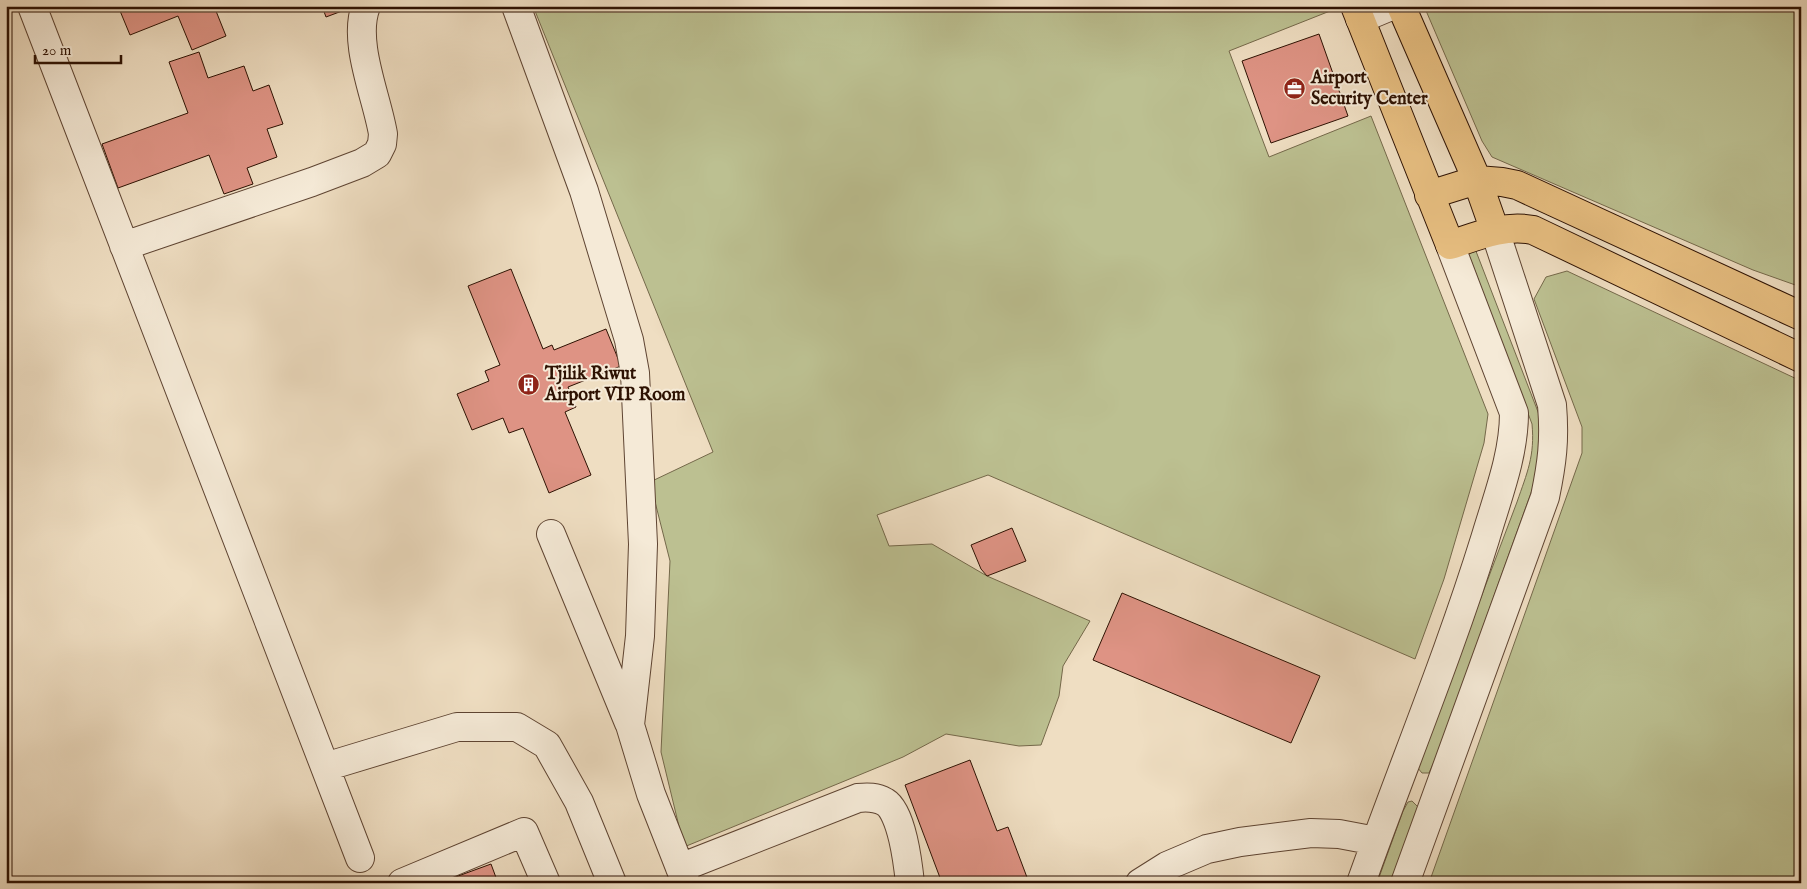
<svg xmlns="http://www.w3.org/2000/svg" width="1807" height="889" font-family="'IM FELL English',serif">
<rect width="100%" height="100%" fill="#efdec2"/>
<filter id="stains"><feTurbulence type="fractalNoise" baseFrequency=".004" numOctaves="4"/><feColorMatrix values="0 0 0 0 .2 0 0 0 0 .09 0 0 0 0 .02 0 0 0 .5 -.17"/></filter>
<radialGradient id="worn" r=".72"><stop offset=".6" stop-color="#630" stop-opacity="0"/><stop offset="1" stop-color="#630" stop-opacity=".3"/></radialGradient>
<!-- green -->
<path fill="#bcc091" stroke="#74684a" d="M 533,6 L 1327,6 L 1330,11 L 1229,51 L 1269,157 L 1371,116 L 1488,414 L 1484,443 L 1444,579 L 1415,659 L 988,475 L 877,515 L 889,546 L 932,544 L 987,576 L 1090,621 L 1063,666 L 1059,696 L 1041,745 L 1019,746 L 946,734 L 903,757 L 684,847 L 661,752 L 670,561 L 650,482 L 713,452 Z
M 1424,6 L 1801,6 L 1801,287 L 1753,270 L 1492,157 L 1482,141 Z
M 1474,246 L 1540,417 L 1541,465 L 1437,755 L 1429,773 L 1422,773 L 1417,767 L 1517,502 C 1527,473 1535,456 1532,424 L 1469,255 L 1468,251 Z
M 1567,271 L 1801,381 L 1801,883 L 1429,883 L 1582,453 L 1582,427 L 1534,299 L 1546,277 Z
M 1412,801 L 1418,807 L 1418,813 L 1393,883 L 1377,883 L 1403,811 L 1408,802 Z"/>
<!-- building -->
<path fill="#de9384" stroke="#2d1102" d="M 118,6 L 214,6 L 226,36 L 192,50 L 178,16 L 130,35 Z
M 322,6 L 349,6 L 350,8 L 326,17 Z
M 1319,34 L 1348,116 L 1271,143 L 1242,61 Z
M 199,52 L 208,78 L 244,66 L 253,91 L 269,85 L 283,124 L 267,129 L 277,157 L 247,168 L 253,184 L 224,194 L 209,155 L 118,188 L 102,144 L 188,113 L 169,62 Z
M 511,269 L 543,349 L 552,345 L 554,350 L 606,329 L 621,366 L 568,387 L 576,407 L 565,412 L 591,475 L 549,493 L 523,428 L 509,433 L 503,418 L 472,430 L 457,394 L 489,381 L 485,371 L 500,365 L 468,286 Z
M 1012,528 L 1026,561 L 987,576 L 981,569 L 971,545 Z
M 1122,593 L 1320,676 L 1291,743 L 1093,660 Z
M 970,760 L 997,831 L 1008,827 L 1028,880 L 1021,883 L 942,883 L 905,785 Z
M 491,864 L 498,883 L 439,883 Z"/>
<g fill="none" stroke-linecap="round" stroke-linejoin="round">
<defs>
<path id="minor" d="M 32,6 L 360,858
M 516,6 L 584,191 L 629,340 L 635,373 L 643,544 L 640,636 L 630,725 L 651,794 L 686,883
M 1360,19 L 1391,6
M 124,246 L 312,182 L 362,163 L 377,154 L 382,144 L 383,134 C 377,97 352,42 366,6
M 551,534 L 629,723
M 325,767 L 457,727 L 517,727 L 547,745 L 579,802 L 612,883
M 680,868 L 858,798 C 868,797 876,797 885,802 C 902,812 908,864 910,883
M 402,883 L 524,832 L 546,883
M 1140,883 L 1167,866 L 1207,849 L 1240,842 L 1311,833 L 1339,834 L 1376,841
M 1361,883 C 1402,768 1449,655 1485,539 C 1497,498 1514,456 1514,413 L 1450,245
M 1405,883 L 1545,497 C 1552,463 1555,440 1552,405 L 1495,231"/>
<path id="major" d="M 1355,6 L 1450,245 C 1477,236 1505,224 1533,230 L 1801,358
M 1401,6 L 1477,180 L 1495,231
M 1429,195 L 1477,180 L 1502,182 L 1517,185 L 1801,316"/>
</defs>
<!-- minor casing -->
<use href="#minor" stroke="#5e4432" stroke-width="30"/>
<!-- major casing -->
<use href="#major" stroke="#2d1102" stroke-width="30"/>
<!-- minor -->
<use href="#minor" stroke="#f5ead7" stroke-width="28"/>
<!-- major -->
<use href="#major" stroke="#e8bf81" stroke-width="28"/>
</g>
<!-- icons -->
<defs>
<symbol id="office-disc" viewBox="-11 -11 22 22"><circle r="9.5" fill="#8f2418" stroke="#f5ead7"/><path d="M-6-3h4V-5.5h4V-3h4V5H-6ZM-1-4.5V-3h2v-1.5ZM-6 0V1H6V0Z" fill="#fff"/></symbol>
<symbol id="building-disc" viewBox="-11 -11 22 22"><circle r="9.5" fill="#8f2418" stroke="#f5ead7"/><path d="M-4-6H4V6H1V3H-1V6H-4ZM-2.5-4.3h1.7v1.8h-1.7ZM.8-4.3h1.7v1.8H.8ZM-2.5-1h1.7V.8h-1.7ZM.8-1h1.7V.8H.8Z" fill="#fff"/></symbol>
</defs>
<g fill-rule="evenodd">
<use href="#office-disc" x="1282" y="76" width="25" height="25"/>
<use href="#building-disc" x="516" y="372" width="25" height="25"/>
</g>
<g text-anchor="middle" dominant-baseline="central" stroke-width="4" stroke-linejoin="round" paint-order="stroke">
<!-- poi labels -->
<g font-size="18" font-weight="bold" fill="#2d1102" stroke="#f5ead7" text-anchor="start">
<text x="1311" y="78">Airport<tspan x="1311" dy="21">Security Center</tspan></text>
<text x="545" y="374">Tjilik Riwut<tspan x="545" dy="21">Airport VIP Room</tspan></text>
</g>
</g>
<!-- margin -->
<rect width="1807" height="889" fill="none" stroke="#efdec2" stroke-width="25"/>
<rect x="8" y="8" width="1792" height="874" fill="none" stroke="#2d1102" stroke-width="2.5"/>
<rect x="12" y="12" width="1782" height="864" fill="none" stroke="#2d1102"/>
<!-- scale -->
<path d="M35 55v8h86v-8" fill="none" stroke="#2d1102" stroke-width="2.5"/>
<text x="42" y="55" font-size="15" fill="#2d1102" stroke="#f5ead7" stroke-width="4" paint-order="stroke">20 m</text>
<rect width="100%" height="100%" filter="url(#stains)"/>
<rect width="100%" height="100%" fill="url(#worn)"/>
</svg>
